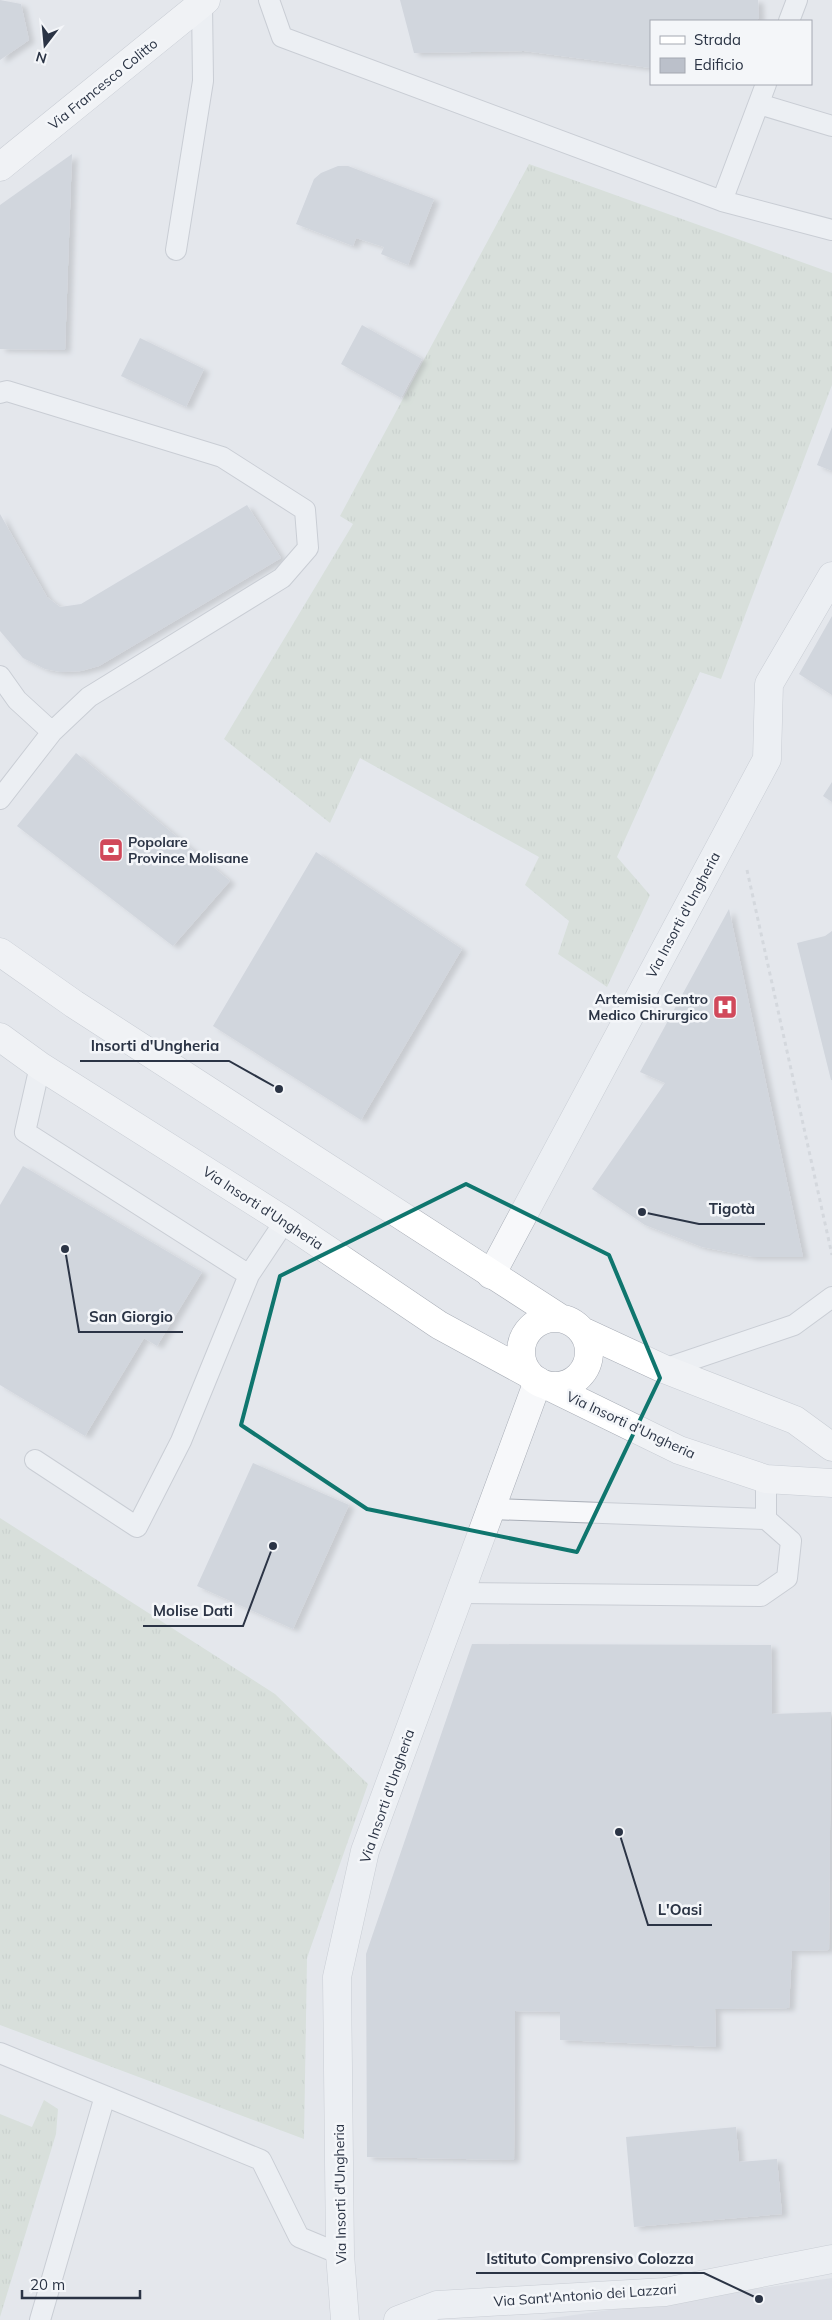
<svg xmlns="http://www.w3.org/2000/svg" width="832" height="2320" font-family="Mulish,sans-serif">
<defs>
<pattern id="grass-tufts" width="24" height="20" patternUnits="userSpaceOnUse" patternTransform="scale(1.25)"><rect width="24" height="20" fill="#c9d6c5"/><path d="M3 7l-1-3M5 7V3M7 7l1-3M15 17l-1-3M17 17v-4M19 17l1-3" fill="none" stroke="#adb8ab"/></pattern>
<filter id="shadow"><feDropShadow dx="5.5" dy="3" stdDeviation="2.5" flood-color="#0004"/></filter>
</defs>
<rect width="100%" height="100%" fill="#e4e7ec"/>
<!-- built -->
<path fill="#d2d6de" d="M 832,2278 L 832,2320 L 539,2320 Z"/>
<!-- grass -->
<path fill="url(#grass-tufts)" d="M 529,164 L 832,273 L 832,385 L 721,679 L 700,672 L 617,857 L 650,895 L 607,987 L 558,954 L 569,921 L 525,885 L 539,857 L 360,758 L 330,823 L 224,739 L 353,524 L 340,516 Z
M 0,1518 L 275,1694 L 368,1784 L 307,1958 L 304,2139 L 0,2025 Z
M 44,2100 L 58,2109 L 56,2134 L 0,2317 L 0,2114 L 32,2127 Z"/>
<!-- building -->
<path fill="#bbc0ca" filter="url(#shadow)" d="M 0,0 L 21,4 L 29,40 L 0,60 Z
M 400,0 L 758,0 L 759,18 L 756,21 L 651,21 L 651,68 L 524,51 L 414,53 Z
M 72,154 L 65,350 L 0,349 L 0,205 Z
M 338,166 L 348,166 L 434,199 L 408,265 L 381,254 L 384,247 L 356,238 L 353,246 L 296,224 L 314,179 L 321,173 Z
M 362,325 L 422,359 L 401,398 L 341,364 Z
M 140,338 L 204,369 L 186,407 L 121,376 Z
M 832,427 L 832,471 L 817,465 Z
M 247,505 L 281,558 L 99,666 L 81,671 L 61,672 L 45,669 L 23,658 L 0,631 L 0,514 L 47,597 L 60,607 L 81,604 Z
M 832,616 L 832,695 L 799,674 Z
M 76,753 L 230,881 L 173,946 L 17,826 Z
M 832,782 L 832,802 L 823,796 Z
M 316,852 L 462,949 L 361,1120 L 213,1026 Z
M 729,909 L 803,1257 L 753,1257 L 702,1247 L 645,1225 L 592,1189 L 665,1083 L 640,1072 Z
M 832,931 L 832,1080 L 831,1080 L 797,943 L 825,936 Z
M 23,1166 L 202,1272 L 157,1346 L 144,1338 L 85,1436 L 0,1385 L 0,1205 Z
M 253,1463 L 349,1505 L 293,1629 L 197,1586 Z
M 472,1644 L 771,1645 L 772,1714 L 831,1712 L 829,1950 L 792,1951 L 789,2008 L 715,2009 L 716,2047 L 560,2040 L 560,2012 L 515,2011 L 514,2160 L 367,2157 L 366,1954 Z
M 736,2127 L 739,2162 L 777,2159 L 782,2214 L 634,2227 L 626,2137 Z"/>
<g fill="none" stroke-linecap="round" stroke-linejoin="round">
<defs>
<path id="service" d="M 269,0 L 282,37 L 722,201
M 789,21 L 797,0
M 766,84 L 722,201 L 832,230
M 759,104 L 832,126
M 176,250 L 203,81 L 202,4
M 0,393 L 7,391 L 222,457 L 305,510 L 308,548 L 282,578 L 89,697 L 52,732 L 0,799
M 0,676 L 17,700 L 52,732
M 40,1066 L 25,1132 L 249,1275
M 664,1369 L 794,1325 L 832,1297
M 35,1460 L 137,1527 L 181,1441 L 249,1275 L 285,1221
M 766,1519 L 766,1479
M 461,1593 L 761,1596 L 787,1578 L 791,1541 L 766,1519 L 492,1509
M 0,2053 L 261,2160 L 299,2237 L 340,2254
M 40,2320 L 105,2096"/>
<path id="minor" d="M 491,1275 L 767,759 L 769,684 L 832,576
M 345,2320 L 340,2254 L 337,1977 L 365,1851 L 538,1381
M 398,2320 L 437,2305 L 665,2292 L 832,2259"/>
<path id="secondary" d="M 0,167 L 206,0
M 0,952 L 74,1004 L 560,1318
M 0,1037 L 40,1066 L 285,1221 L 439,1325 L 529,1374
M521 1352a34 34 0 1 1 68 0a34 34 0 1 1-68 0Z
M 582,1331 L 664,1369 L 795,1420 L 832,1447
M 548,1386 L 679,1450 L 766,1479 L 832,1483"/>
</defs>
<!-- service casing -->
<use href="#service" stroke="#a9aeb7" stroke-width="22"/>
<!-- minor casing -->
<use href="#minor" stroke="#a9aeb7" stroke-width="29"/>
<!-- secondary casing -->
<use href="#secondary" stroke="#a9aeb7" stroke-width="29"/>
<!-- path -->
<path stroke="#c2c5cb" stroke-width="3" stroke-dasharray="4 4" stroke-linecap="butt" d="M 747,870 L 832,1255"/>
<!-- service -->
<use href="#service" stroke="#f7f8fa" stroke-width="20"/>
<!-- minor -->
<use href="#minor" stroke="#f7f8fa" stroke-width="28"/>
<!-- secondary -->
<use href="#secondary" stroke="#fff" stroke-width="28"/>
</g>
<!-- marked area -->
<path d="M0 0H832V2320H0ZM 466,1184 L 609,1255 L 660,1378 L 577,1552 L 367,1509 L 241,1425 L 280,1276 Z" fill="#e4e7ec" fill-opacity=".55" fill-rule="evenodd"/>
<path fill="none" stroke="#0f766e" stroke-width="4" stroke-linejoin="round" d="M 466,1184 L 609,1255 L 660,1378 L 577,1552 L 367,1509 L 241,1425 L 280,1276 Z"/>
<!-- icons -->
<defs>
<symbol id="bank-square" viewBox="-11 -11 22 22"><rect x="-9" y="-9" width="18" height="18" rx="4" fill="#d1495b" stroke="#f4f6f9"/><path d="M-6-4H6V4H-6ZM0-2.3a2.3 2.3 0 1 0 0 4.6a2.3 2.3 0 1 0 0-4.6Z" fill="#fff"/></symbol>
<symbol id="hospital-square" viewBox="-11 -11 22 22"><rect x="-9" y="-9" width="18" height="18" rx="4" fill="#d1495b" stroke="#f4f6f9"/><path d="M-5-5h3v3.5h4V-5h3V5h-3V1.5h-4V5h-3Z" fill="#fff"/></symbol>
</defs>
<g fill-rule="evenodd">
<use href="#bank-square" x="97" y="836" width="28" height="28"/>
<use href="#hospital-square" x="711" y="993" width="28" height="28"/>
</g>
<g text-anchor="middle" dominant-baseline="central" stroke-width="5" stroke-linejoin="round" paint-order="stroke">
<!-- street labels -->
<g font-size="14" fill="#2b3445" stroke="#f4f6f9">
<text transform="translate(103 84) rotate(-39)">Via Francesco Colitto</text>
<text transform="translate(683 915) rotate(-62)">Via Insorti d'Ungheria</text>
<text transform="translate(263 1208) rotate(33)">Via Insorti d'Ungheria</text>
<text transform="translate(631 1425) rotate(25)">Via Insorti d'Ungheria</text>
<text transform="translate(387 1796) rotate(-71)">Via Insorti d'Ungheria</text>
<text transform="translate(340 2194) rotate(-91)">Via Insorti d'Ungheria</text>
<text transform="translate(585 2295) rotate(-4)">Via Sant'Antonio dei Lazzari</text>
</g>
<!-- poi labels -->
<g font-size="14" font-weight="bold" fill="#2b3445" stroke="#f4f6f9" text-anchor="start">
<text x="128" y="842">Popolare<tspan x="128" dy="16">Province Molisane</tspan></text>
<text x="708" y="999" text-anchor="end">Artemisia Centro<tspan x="708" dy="16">Medico Chirurgico</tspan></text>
</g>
</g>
<!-- callouts -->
<path fill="none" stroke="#2b3445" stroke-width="2" d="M279 1089L229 1061H80M642 1212L699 1224H765M65 1249L79 1332H183M273 1546L243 1626H143M619 1832L648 1925H712M759 2299L704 2273H476"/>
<g fill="#2b3445" stroke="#f4f6f9" stroke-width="2">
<circle cx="279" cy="1089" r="5"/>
<circle cx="642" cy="1212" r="5"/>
<circle cx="65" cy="1249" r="5"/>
<circle cx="273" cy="1546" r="5"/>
<circle cx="619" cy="1832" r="5"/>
<circle cx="759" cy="2299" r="5"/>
</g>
<g font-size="15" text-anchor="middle" font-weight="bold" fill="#2b3445" stroke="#f4f6f9" stroke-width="5" stroke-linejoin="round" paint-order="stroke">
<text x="155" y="1051">Insorti d'Ungheria</text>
<text x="732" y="1214">Tigotà</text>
<text x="131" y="1322">San Giorgio</text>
<text x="193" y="1616">Molise Dati</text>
<text x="680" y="1915">L'Oasi</text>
<text x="590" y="2264">Istituto Comprensivo Colozza</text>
</g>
<!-- legend -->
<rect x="650" y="20" width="162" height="65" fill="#f4f6f9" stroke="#a4a8b1"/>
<rect x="660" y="36" width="25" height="8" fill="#ffffff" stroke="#a4a8b1"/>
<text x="694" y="45" font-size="15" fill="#2b3445">Strada</text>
<rect x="660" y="58" width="25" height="15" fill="#bbc0ca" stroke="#a4a8b1"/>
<text x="694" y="70" font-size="15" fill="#2b3445">Edificio</text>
<!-- north arrow -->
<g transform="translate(45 45) rotate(196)" stroke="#f4f6f9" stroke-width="4" paint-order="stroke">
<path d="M0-4L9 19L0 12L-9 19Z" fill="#2b3445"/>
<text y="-8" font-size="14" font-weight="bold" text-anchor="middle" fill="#2b3445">N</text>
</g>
<!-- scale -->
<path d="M22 2290v8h118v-8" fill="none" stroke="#2b3445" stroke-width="2.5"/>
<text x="30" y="2290" font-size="15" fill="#2b3445" stroke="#f4f6f9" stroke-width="4" paint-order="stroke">20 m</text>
</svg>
